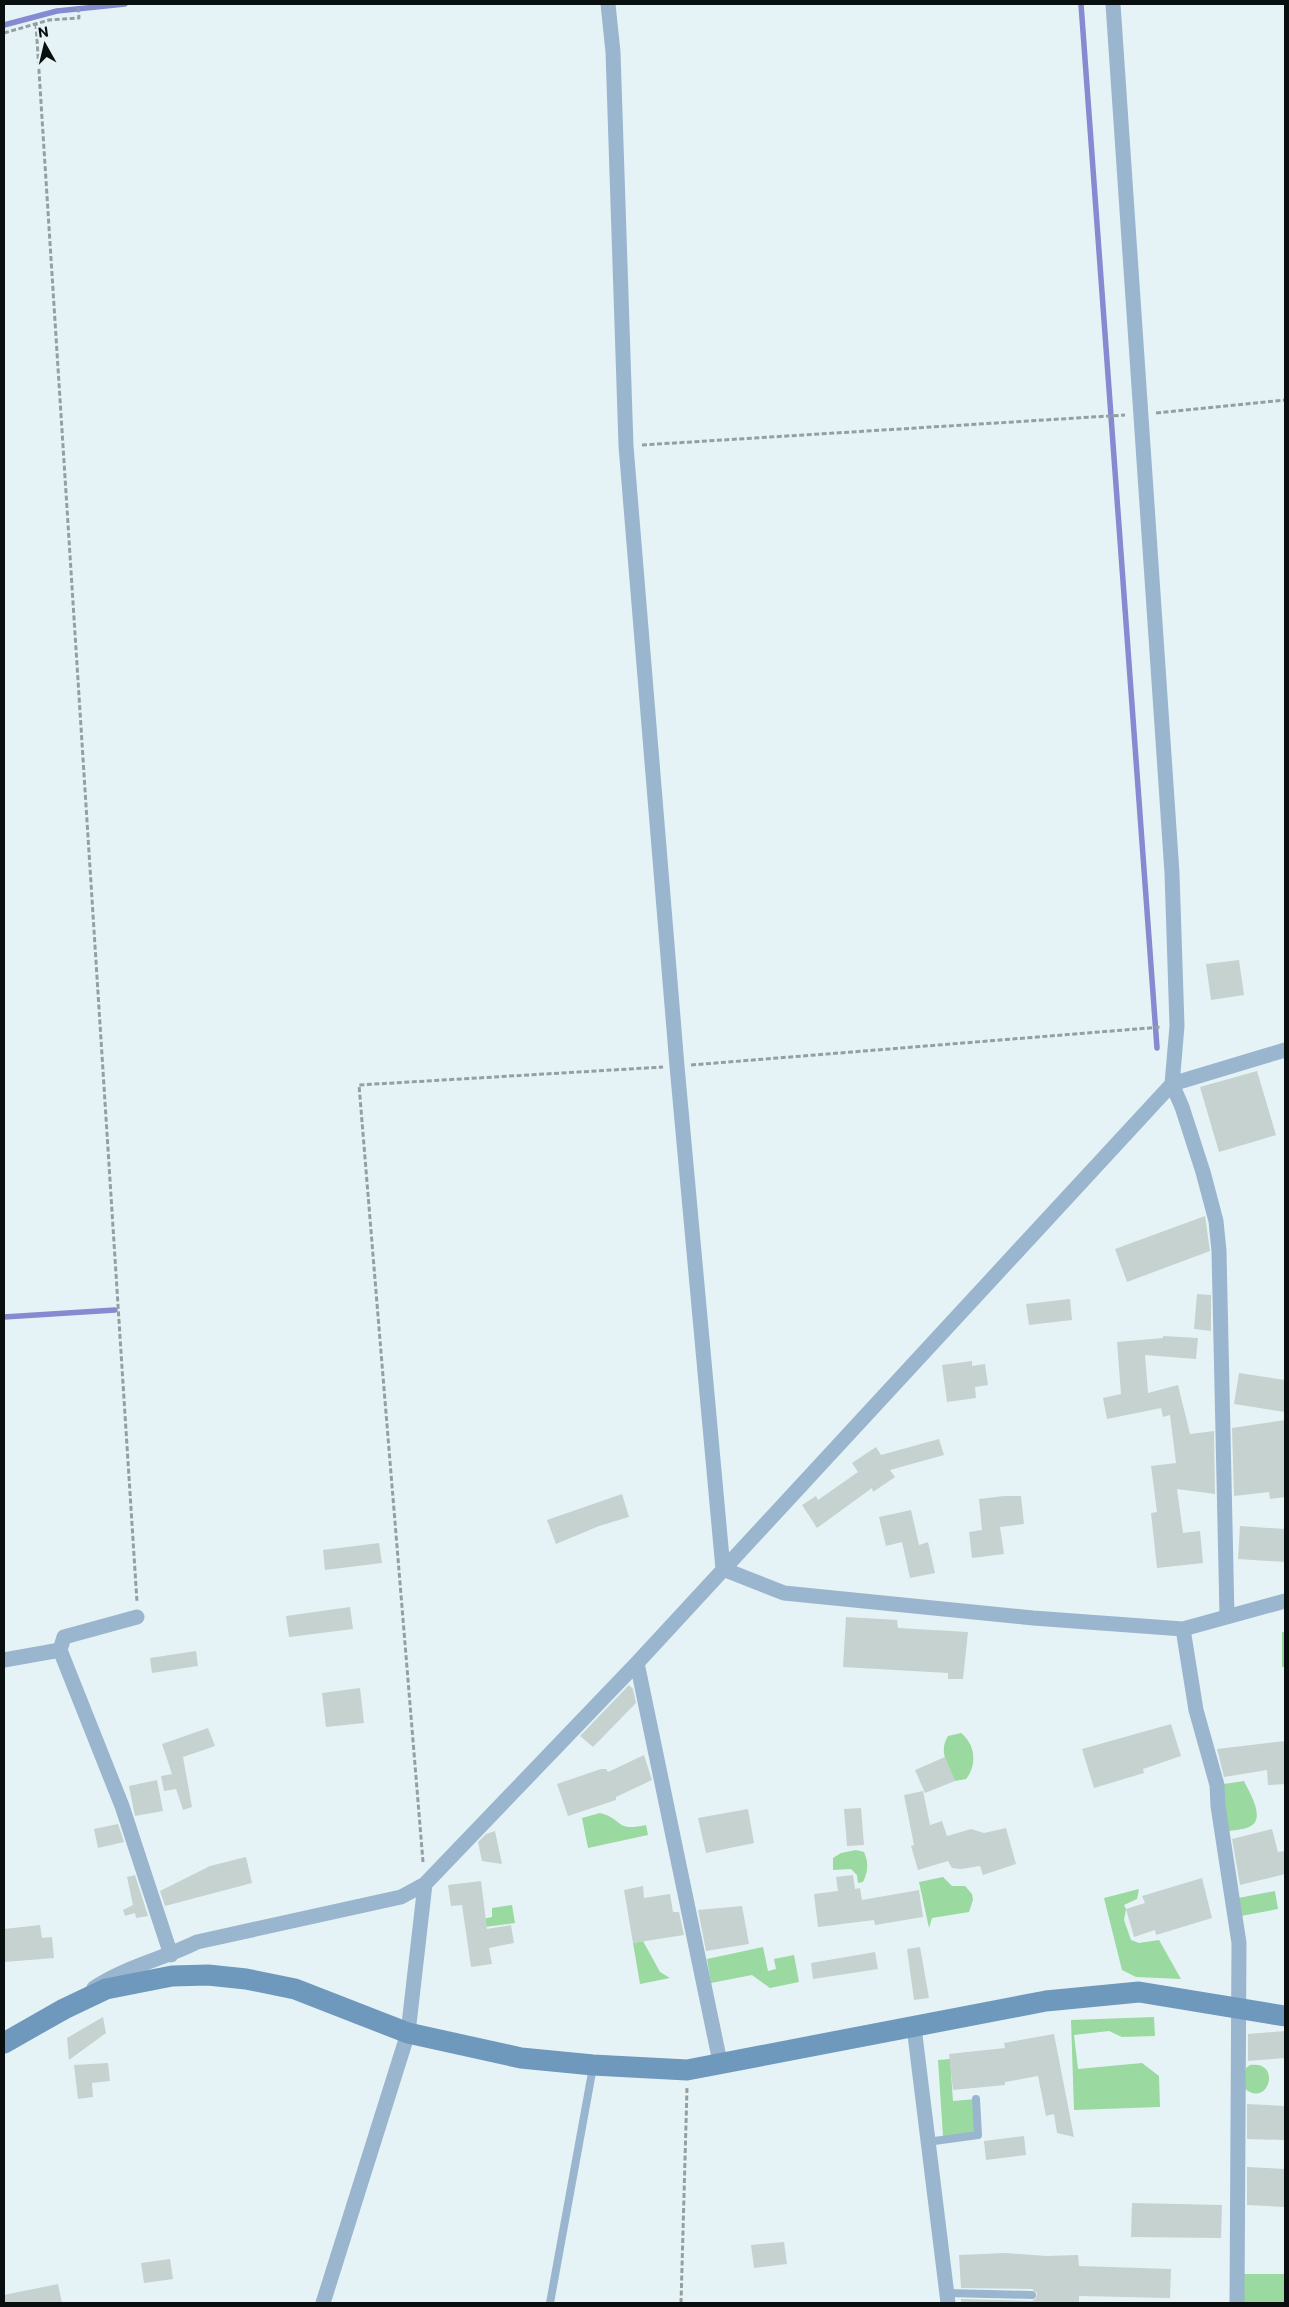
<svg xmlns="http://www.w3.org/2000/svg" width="1289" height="2307" font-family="Commissioner,sans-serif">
<rect width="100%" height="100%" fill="#e6f3f6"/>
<!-- green -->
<path fill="#9ad99f" d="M 1282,1632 L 1285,1632 L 1285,1667 L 1282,1667 Z
M 961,1733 C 976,1745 977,1765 966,1779 L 955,1781 C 948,1765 938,1752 948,1736 Z
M 1244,1781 C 1249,1792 1267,1819 1249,1827 C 1243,1830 1232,1830 1225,1832 L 1217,1785 Z
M 600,1813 C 624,1819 614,1832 646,1825 L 648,1835 L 588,1848 L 582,1818 Z
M 856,1850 L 864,1852 C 869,1863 868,1872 863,1882 L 858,1883 L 857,1875 L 851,1869 L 833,1870 L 833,1858 L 841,1853 Z
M 943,1877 L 952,1886 L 965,1886 L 972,1894 L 973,1900 L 969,1912 L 932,1918 L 929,1928 L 919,1882 Z
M 1139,1889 L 1137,1899 L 1124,1905 L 1126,1909 L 1124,1920 L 1131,1940 L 1139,1943 L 1159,1940 L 1181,1979 L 1136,1977 L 1122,1970 L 1104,1898 Z
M 1275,1891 L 1278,1909 L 1241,1916 L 1238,1898 Z
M 512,1905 L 515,1923 L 468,1929 L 467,1922 L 492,1917 L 492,1908 Z
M 643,1941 L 660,1972 L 670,1978 L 640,1984 L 633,1943 Z
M 763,1947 L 768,1971 L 776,1969 L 774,1959 L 794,1955 L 799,1982 L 770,1988 L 752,1975 L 711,1983 L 707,1959 Z
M 1154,2017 L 1155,2036 L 1122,2037 L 1109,2031 L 1074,2035 L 1078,2069 L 1142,2063 L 1159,2076 L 1160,2107 L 1074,2110 L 1071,2020 Z
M 950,2059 L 953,2101 L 976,2099 L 978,2134 L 943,2136 L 938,2060 Z
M 1250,2065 C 1283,2060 1268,2110 1244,2088 L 1246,2068 Z
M 1241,2274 L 1285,2274 L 1285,2303 L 1241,2303 Z"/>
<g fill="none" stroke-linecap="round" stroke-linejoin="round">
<!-- stream -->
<path stroke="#858ad1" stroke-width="5.5" d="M 1081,4 L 1157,1048
M 4,25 L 57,11 L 125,4
M 4,1317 L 115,1310"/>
</g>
<!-- building -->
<path fill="#c5d2cf" d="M 1239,960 L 1244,995 L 1211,1000 L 1206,964 Z
M 1257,1071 L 1276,1135 L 1219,1152 L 1200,1087 Z
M 1205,1216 L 1210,1251 L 1127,1282 L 1115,1249 Z
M 1197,1294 L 1211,1295 L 1211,1331 L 1194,1329 Z
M 1070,1299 L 1072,1320 L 1029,1325 L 1026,1304 Z
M 1163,1336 L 1198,1338 L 1196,1359 L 1145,1355 L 1148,1393 L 1178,1385 L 1190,1434 L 1214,1431 L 1215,1494 L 1177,1489 L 1183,1533 L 1200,1531 L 1203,1563 L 1157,1568 L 1151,1513 L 1157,1512 L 1151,1466 L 1176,1463 L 1170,1415 L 1163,1417 L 1161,1408 L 1107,1419 L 1103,1398 L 1121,1394 L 1117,1342 L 1163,1338 Z
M 972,1361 L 972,1366 L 985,1364 L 988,1385 L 975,1387 L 976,1398 L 947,1402 L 942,1365 Z
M 1239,1373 L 1285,1380 L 1285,1412 L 1234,1404 Z
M 1285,1420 L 1285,1497 L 1270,1499 L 1269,1492 L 1234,1496 L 1232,1428 Z
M 939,1439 L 944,1455 L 890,1470 L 895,1477 L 873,1492 L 872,1488 L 817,1528 L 802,1505 L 816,1496 L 818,1500 L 858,1472 L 852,1463 L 876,1447 L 881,1455 Z
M 622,1494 L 629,1517 L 599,1526 L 556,1544 L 547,1520 Z
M 1004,1496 L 1021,1496 L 1024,1524 L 1000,1527 L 1004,1554 L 972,1558 L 969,1532 L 982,1530 L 979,1499 Z
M 911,1510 L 919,1545 L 928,1542 L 935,1573 L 910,1578 L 902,1542 L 886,1546 L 879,1517 Z
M 1240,1526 L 1285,1529 L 1285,1562 L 1238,1559 Z
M 379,1543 L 382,1563 L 325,1570 L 323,1550 Z
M 350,1607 L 353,1629 L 289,1637 L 286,1616 Z
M 846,1617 L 897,1620 L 898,1628 L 968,1632 L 963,1679 L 948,1679 L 948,1673 L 843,1667 Z
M 196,1651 L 198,1666 L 152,1673 L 150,1658 Z
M 629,1685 L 633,1689 L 636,1703 L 593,1747 L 580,1736 Z
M 360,1688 L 364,1723 L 326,1727 L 322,1693 Z
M 1171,1724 L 1181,1756 L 1143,1769 L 1144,1773 L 1094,1788 L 1082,1749 Z
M 208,1728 L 215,1746 L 183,1757 L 192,1807 L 183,1810 L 176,1789 L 164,1791 L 161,1776 L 172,1774 L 162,1744 Z
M 1285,1741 L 1285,1784 L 1268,1785 L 1267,1770 L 1224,1777 L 1217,1749 Z
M 644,1755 L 652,1780 L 616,1797 L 616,1800 L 568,1816 L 557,1784 L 601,1769 L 606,1769 L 608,1772 Z
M 945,1757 L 955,1781 L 925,1793 L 915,1770 Z
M 157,1780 L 163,1811 L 135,1816 L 129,1786 Z
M 923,1791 L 930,1825 L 942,1821 L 947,1836 L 971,1829 L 984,1833 L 1006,1828 L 1016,1864 L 983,1875 L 980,1866 L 961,1869 L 952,1868 L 948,1861 L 918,1870 L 911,1846 L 914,1845 L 904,1795 Z
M 861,1808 L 864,1845 L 847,1846 L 844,1809 Z
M 748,1809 L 754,1843 L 706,1853 L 698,1818 Z
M 118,1824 L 124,1842 L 98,1848 L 94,1829 Z
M 1272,1829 L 1278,1852 L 1285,1851 L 1285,1874 L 1240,1885 L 1232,1839 Z
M 495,1831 L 502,1864 L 482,1861 L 478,1842 L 486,1834 Z
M 246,1857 L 252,1883 L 165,1906 L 160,1891 L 210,1866 Z
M 135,1875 L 148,1916 L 136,1918 L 135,1913 L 125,1916 L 123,1910 L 133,1905 L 127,1877 Z
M 853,1875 L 855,1889 L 860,1888 L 862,1900 L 919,1890 L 923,1917 L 875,1925 L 874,1920 L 818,1927 L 814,1894 L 838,1891 L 836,1877 Z
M 1202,1878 L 1212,1918 L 1156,1935 L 1155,1930 L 1134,1937 L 1126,1909 L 1145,1903 L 1142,1896 Z
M 481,1881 L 487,1929 L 511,1925 L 514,1943 L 489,1948 L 492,1964 L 471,1967 L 462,1905 L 451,1906 L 448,1885 Z
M 643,1886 L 644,1898 L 670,1894 L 673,1912 L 679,1912 L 684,1935 L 633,1943 L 624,1890 Z
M 742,1906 L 749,1944 L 706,1951 L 698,1910 Z
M 40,1925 L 42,1938 L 52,1937 L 54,1958 L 4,1962 L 4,1929 Z
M 920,1947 L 929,1998 L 914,2000 L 907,1949 Z
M 875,1952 L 878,1969 L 813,1979 L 811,1963 Z
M 103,2017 L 106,2033 L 69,2060 L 67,2038 Z
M 1285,2031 L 1285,2058 L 1248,2061 L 1248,2034 Z
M 1054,2034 L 1074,2137 L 1057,2133 L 1054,2114 L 1046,2116 L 1038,2076 L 1005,2082 L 1005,2085 L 953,2090 L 949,2054 L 1005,2048 L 1004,2043 Z
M 108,2063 L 110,2081 L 92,2083 L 93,2097 L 78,2099 L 74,2065 Z
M 1247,2104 L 1285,2106 L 1285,2140 L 1247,2139 Z
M 1024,2136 L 1026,2155 L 986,2160 L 984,2141 Z
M 1247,2167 L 1285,2169 L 1285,2207 L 1247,2205 Z
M 1132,2203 L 1222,2205 L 1221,2238 L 1131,2237 Z
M 784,2242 L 787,2264 L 754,2268 L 751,2245 Z
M 1006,2253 L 1047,2256 L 1078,2255 L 1079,2266 L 1171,2269 L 1170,2298 L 1079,2296 L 1079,2303 L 961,2303 L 961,2299 L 1032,2301 L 1036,2298 L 1037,2293 L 1032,2289 L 961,2288 L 959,2255 Z
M 170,2259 L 173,2279 L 144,2283 L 141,2263 Z
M 58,2284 L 62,2303 L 4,2303 L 4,2295 Z"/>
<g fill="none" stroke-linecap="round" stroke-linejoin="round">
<!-- path -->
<path stroke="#959fa1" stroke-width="3" stroke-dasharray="5 2.5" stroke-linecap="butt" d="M 36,24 L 137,1602
M 4,33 L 49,20 L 79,18 L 78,4
M 1156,413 L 1285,400
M 642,445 L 1125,415
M 691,1065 L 1161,1027
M 423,1862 L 359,1085 L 663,1067
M 681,2303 L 687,2088"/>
<!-- lane -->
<path stroke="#9ab6cf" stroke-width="8" d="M 927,2142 L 978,2135 L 976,2099
M 947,2293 L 1032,2295
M 550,2303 L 593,2067"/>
<!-- street -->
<path stroke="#9ab6cf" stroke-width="15" d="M 608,4 L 613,52 L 626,446 L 677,1066 L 723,1569
M 1113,4 L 1172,873 L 1177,1026 L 1172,1084 L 1182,1107 L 1203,1172 L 1216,1221 L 1219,1251 L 1227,1616
M 723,1569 L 784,1593 L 1033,1618 L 1183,1629 L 1285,1601
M 137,1617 L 64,1637 L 60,1650 L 122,1806 L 171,1955
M 1183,1629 L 1196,1710 L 1217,1785 L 1218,1806 L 1239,1943 L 1237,2303
M 4,1660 L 60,1650
M 637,1663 L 720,2062
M 94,1988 C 125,1967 163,1959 197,1942 L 401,1897 L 425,1884 L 637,1663 L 1172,1084 L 1285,1050
M 914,2027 L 948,2303
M 323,2303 L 408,2033 L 425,1884"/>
<!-- secondary -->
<path stroke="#6f98bd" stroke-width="21" d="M 4,2043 L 64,2009 L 106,1989 L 172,1976 L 208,1975 L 246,1979 L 295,1989 L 408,2033 L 521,2058 L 593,2065 L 687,2070 L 1046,2001 L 1139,1992 L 1285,2016"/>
</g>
<!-- border -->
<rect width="1289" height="2307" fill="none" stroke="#090e0f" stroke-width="10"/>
<!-- north arrow -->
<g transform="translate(45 45) rotate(352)" stroke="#e6f3f6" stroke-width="4" paint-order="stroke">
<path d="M0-4L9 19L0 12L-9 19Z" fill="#090e0f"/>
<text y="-8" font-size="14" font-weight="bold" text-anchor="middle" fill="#090e0f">N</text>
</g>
</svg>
